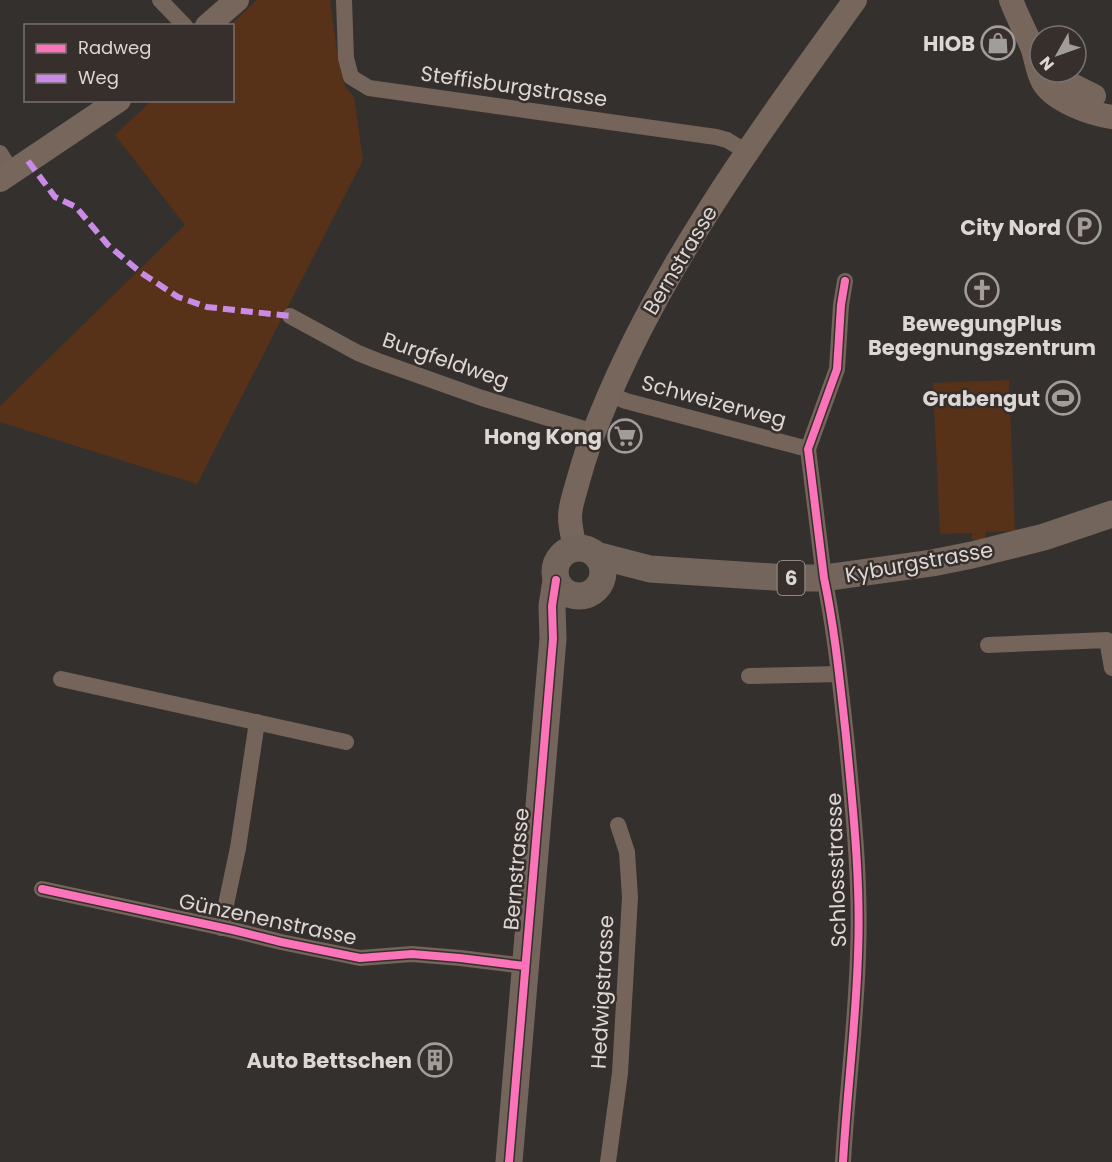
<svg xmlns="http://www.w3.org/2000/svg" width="1112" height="1162" font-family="Poppins,sans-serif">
<rect width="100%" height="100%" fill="#34302e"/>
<!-- green -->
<path fill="#583218" d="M 257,0 L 330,0 L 337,52 L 345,86 L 354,97 L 363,160 L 197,484 L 0,422 L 0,406 L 185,225 L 115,135 L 151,101 L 232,100 L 232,26 L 230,25 Z
M 1009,380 L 1015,531 L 986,532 L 985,539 L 972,540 L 972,533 L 940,534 L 933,383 Z"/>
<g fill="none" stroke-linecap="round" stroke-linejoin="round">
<!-- minor -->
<path stroke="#74645a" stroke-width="16" d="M 160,0 L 185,26
M 344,0 L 346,58 L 351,77 L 369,88 L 716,137 L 727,140 L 747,152
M 0,153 L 12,172
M 290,316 L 358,353 L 378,361 L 482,398 L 594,432
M 609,394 L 626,401 L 808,449
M 988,645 L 1107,640 L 1112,668
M 749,676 L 839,674
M 61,679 L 346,742
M 42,889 L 233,930 L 281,942 L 360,958 L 412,954 L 460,958 L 525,966
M 221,928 L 238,848 L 257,722
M 608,1162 L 620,1073 L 630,897 L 627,852 L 618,825
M 843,1162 C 847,1092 856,1023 858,954 C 861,881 853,808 846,736 C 840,683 835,630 824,578 L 808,449 L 837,369 L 841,305 L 845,281"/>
<!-- secondary -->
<path stroke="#76665c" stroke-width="24" d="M 1011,0 C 1017,16 1025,31 1032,47 C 1036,58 1037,71 1043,82 C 1054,101 1091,114 1112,117
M 207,26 L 237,0
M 1056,72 L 1070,84 L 1094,96
M 0,180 L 119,100
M 575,548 C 573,538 570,527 570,517 C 570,505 575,493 578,481 C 584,459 591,438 600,417 C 661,265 760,132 855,0"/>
<!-- primary -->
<path stroke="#74655c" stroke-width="27" d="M555 572a24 24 0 1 1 48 0a24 24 0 1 1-48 0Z
M 596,555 L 650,569 L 788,578 L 824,578 L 932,563 L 972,555 L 1044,537 L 1112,514
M 509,1162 L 553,639 L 552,606 L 556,580"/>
<!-- quiet -->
<path stroke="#ca8be6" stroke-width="6" stroke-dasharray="12 6" stroke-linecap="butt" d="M 28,161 L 55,197 L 76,207 L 108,245 L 140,272 L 178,297 L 207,307 L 290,316"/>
<defs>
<path id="cycleway" d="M 42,889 L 233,930 L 281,942 L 360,958 L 412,954 L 460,958 L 525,966
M 509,1162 L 553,639 L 552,606 L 556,580
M 843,1162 C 847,1092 856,1023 858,954 C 861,881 853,808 846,736 C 840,683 835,630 824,578 L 808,449 L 837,369 L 841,305 L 845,281"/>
</defs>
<!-- cycleway casing -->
<use href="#cycleway" stroke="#362f2c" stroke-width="11"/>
<!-- cycleway -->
<use href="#cycleway" stroke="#fb73b8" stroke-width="8"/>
</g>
<!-- icons -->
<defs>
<symbol id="shop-ring" viewBox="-11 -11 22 22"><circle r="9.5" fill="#362f2c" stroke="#a19d9b" stroke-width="1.5"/><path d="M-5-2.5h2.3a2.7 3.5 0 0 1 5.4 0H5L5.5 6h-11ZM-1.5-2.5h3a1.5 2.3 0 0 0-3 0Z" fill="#a19d9b"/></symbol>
<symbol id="parking-ring" viewBox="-11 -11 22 22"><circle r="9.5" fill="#362f2c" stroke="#a19d9b" stroke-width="1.5"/><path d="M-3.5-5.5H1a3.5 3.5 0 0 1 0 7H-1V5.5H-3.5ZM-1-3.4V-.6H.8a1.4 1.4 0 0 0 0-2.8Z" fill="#a19d9b"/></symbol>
<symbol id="church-ring" viewBox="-11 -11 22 22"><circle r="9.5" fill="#362f2c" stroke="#a19d9b" stroke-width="1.5"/><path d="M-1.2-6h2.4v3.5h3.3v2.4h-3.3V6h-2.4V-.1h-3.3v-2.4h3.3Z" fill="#a19d9b"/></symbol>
<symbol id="stadium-ring" viewBox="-11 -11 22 22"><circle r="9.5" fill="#362f2c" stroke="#a19d9b" stroke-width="1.5"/><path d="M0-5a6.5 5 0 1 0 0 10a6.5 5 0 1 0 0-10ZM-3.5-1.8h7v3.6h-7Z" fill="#a19d9b"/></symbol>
<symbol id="supermarket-ring" viewBox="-11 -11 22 22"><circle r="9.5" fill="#362f2c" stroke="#a19d9b" stroke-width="1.5"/><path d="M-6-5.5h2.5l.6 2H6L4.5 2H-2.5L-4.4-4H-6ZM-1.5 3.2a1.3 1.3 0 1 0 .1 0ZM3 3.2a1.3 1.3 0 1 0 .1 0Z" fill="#a19d9b"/></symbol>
<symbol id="building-ring" viewBox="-11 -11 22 22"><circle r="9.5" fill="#362f2c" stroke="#a19d9b" stroke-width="1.5"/><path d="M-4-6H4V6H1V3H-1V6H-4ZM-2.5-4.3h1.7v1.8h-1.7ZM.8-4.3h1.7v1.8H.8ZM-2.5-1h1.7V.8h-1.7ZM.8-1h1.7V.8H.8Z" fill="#a19d9b"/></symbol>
</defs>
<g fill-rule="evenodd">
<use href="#shop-ring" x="979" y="24" width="38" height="38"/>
<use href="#parking-ring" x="1065" y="208" width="38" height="38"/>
<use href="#church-ring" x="963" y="271" width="38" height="38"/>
<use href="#stadium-ring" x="1044" y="379" width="38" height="38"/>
<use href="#supermarket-ring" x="606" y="417" width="38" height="38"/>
<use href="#building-ring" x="416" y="1041" width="38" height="38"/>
</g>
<g text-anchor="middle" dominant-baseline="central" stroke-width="5" stroke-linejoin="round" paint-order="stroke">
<!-- shield labels -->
<rect fill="#362f2c" stroke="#aaa5a2" stroke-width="1.5" x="777.5" y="561" width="27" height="34" rx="4.5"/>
<g font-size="20" font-weight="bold" fill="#dbd7d5">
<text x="791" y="578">6</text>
</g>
<!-- poi labels -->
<g font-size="21" font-weight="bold" fill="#dbd7d5" stroke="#362f2c" text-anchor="end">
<text x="975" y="43">HIOB</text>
<text x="1061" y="227">City Nord</text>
<text x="982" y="323" text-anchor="middle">BewegungPlus<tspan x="982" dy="24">Begegnungszentrum</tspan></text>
<text x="1040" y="398">Grabengut</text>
<text x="602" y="436">Hong Kong</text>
<text x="412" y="1060">Auto Bettschen</text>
</g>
<!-- street labels -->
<g font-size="21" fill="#dbd7d5" stroke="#362f2c">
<text transform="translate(514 86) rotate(8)">Steffisburgstrasse</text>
<text transform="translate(680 260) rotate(-59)">Bernstrasse</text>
<text transform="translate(446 360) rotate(19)">Burgfeldweg</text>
<text transform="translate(714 401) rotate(15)">Schweizerweg</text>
<text transform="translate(919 562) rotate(-10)">Kyburgstrasse</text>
<text transform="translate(516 869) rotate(-85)">Bernstrasse</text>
<text transform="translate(836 870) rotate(-92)">Schlossstrasse</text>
<text transform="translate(268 919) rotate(12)">Günzenenstrasse</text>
<text transform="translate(602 992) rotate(-87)">Hedwigstrasse</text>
</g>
</g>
<!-- legend -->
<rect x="24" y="24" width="210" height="78" fill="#362f2c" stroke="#787270" stroke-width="1.5"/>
<rect x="36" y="44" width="30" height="9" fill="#fb73b8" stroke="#787270" stroke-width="1.5"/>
<text x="78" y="54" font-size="18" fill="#dbd7d5">Radweg</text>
<rect x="36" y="74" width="30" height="9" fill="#ca8be6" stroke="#787270" stroke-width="1.5"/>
<text x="78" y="84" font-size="18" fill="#dbd7d5">Weg</text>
<!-- north arrow -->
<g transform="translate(1058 54) rotate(230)"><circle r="28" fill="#362f2c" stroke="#787270" stroke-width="1.5"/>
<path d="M0-4.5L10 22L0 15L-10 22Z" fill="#a19d9b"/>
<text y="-9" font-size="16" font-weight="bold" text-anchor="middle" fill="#dbd7d5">N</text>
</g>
</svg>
